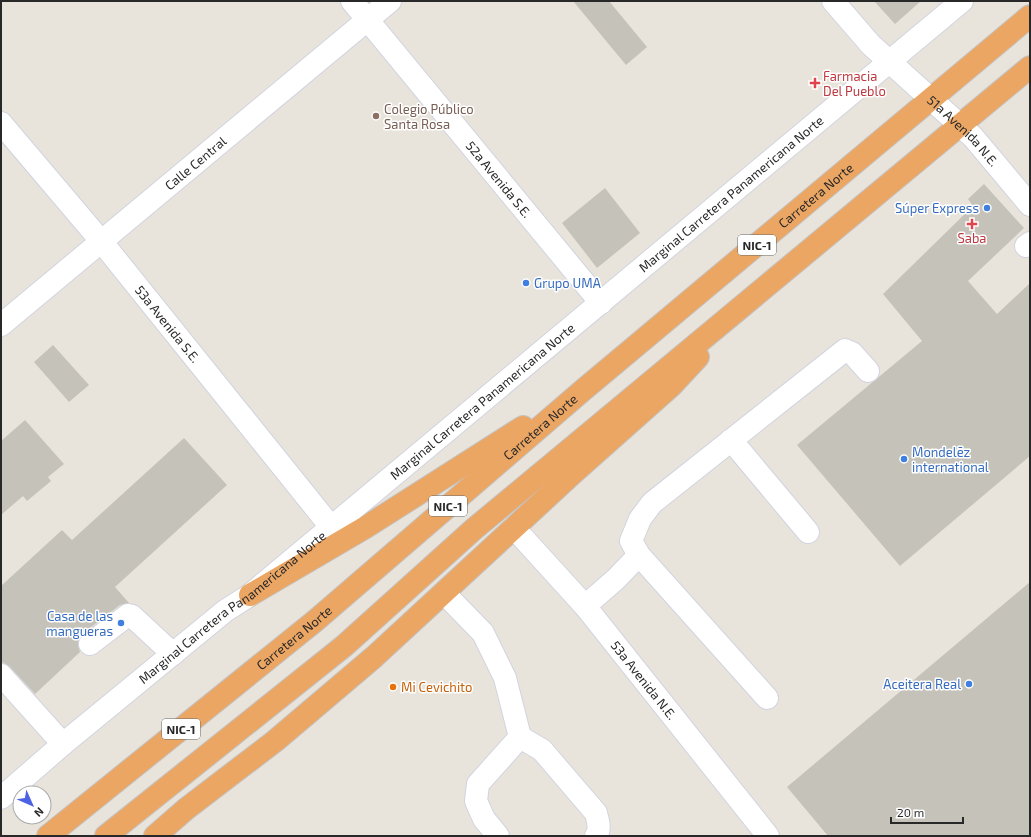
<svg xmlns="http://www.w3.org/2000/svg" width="1031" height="837" font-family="'Exo 2',sans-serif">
<rect width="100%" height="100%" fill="#e9e4db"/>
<!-- building -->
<path fill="#c5c2ba" d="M 573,1 L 609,1 L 647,47 L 626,65 Z
M 874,1 L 921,1 L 895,24 Z
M 984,184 L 1024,228 L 968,281 L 997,314 L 1030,283 L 1030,456 L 900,566 L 797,445 L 922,341 L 883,294 L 973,206 L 968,199 Z
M 605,188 L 640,233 L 597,268 L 562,223 Z
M 53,345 L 89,385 L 69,402 L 34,362 Z
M 25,420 L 64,464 L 48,477 L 51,481 L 27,501 L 23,496 L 1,515 L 1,441 Z
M 184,438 L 227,485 L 115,587 L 129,603 L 120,605 L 82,634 L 79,639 L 78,645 L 80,652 L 35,694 L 10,667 L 1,661 L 1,586 L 62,530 L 72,540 Z
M 1030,582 L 1030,836 L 828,836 L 787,787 Z"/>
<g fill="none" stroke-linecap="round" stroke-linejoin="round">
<defs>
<g id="minor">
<path id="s1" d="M 352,1 L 601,303"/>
<path id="s2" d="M 833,1 L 871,45 L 973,137 L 1030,205"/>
<path id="s3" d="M 1,123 L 101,241 L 331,527"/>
<path d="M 1026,246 L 1030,243"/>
<path id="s4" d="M 1,325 L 390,1"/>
<path d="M 731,440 L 808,532"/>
<path id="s5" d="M 514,528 L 585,606 L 768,836"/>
<path d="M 444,593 L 483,633 L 505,678 L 520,737 L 542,750 L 596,813 C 598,821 601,829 596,836"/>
<path d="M 585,606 L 616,579 L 639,555"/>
<path d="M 90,644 L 128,615 L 132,616 L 173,654"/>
<path d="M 1,675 L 63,744"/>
<path d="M 767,698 L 639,555 L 631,541 L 640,519 L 652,503 L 845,350 L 852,353 L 868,371"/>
<path id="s6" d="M 1,798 L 63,744 L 225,611 L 250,595 L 962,1"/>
<path d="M 498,836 L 484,819 L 476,801 L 478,784 L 520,737"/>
</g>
<g id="highway">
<path d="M 250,595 L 366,527 L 523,427"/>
<path id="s7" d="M 48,836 L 315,621 L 582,391 L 1030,16"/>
<path d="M 106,836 L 344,646 L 474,529 L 1030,67"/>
<path d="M 155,836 L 186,809 L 275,741 L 374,657 L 571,475 L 671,386 L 698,357"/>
</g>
</defs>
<!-- minor casing -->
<use href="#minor" stroke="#d1d3e0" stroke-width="24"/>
<!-- highway casing -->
<use href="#highway" stroke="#c3c3c3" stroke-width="24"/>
<!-- minor -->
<use href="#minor" stroke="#fff" stroke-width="22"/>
<!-- highway -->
<use href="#highway" stroke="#eca664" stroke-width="22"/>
</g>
<!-- markers -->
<g fill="#e0444e" stroke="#fff" stroke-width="1.5">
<path d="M813 77h4v4h4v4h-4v4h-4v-4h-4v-4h4z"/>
<path d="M970 218h4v4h4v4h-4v4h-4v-4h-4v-4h4z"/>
</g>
<circle fill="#8d6e63" stroke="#fff" stroke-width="1.5" cx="376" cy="116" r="4"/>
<g fill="#3f7fe0" stroke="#fff" stroke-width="1.5">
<circle cx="987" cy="208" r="4"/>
<circle cx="526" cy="283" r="4"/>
<circle cx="904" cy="459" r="4"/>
<circle cx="121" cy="623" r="4"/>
<circle cx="969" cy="684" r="4"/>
</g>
<circle fill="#e8710a" stroke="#fff" stroke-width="1.5" cx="393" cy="687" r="4"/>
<g text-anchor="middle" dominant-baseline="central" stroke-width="3" stroke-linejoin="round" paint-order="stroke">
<!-- shield labels -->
<g fill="#fff" stroke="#686868" stroke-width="1">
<rect x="738" y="235" width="38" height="20" rx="3"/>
<rect x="429" y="496" width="38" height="20" rx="3"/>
<rect x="162" y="719" width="38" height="20" rx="3"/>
</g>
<g font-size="12" font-weight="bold" fill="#282828">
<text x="757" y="245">NIC-1</text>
<text x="448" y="506">NIC-1</text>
<text x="181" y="729">NIC-1</text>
</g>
<!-- health labels -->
<g font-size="13" fill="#be3a42" stroke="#fff" text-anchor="start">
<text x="823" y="76">Farmacia<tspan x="823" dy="15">Del Pueblo</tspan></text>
<text x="972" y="238" text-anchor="middle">Saba</text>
</g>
<!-- education labels -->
<g font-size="13" fill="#785e54" stroke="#fff" text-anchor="start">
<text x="384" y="109">Colegio Público<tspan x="384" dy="15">Santa Rosa</tspan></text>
</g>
<!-- street labels -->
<g font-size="13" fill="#282828" stroke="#fff">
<text stroke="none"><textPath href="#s2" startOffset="184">51a Avenida N.E.</textPath></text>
<text stroke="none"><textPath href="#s4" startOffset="253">Calle Central</textPath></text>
<text stroke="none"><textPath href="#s1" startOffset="231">52a Avenida S.E.</textPath></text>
<text stroke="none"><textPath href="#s6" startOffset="948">Marginal Carretera Panamericana Norte</textPath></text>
<text stroke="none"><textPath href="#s7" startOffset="1000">Carretera Norte</textPath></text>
<text stroke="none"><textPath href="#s3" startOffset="261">53a Avenida S.E.</textPath></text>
<text stroke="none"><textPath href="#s6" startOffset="624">Marginal Carretera Panamericana Norte</textPath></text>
<text stroke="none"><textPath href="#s7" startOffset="640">Carretera Norte</textPath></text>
<text stroke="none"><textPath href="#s6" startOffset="300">Marginal Carretera Panamericana Norte</textPath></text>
<text stroke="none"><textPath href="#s7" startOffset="316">Carretera Norte</textPath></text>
<text stroke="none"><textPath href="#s5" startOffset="200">53a Avenida N.E.</textPath></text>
</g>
<!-- shop labels -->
<g font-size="13" fill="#366cbe" stroke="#fff" text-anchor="end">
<text x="979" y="208">Súper Express</text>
<text x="534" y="283" text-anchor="start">Grupo UMA</text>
<text x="912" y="452" text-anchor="start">Mondelēz<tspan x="912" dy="15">international</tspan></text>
<text x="113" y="616">Casa de las<tspan x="113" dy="15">mangueras</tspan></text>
<text x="961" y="684">Aceitera Real</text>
</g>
<!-- food labels -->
<g font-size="13" fill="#c56008" stroke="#fff" text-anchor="start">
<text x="401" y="687">Mi Cevichito</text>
</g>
</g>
<!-- border -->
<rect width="1031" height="837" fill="none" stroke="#282828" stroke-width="4"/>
<!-- north arrow -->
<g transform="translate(32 805) rotate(135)"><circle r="19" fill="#ffffff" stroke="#a9a9a9"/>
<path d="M0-3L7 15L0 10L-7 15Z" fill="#4d61e5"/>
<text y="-6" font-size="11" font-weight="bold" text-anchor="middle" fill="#282828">N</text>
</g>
<!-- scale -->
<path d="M891 817v6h72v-6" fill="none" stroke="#282828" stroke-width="2"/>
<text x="897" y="817" font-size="12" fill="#282828" stroke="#ffffff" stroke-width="3" paint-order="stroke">20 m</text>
</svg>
